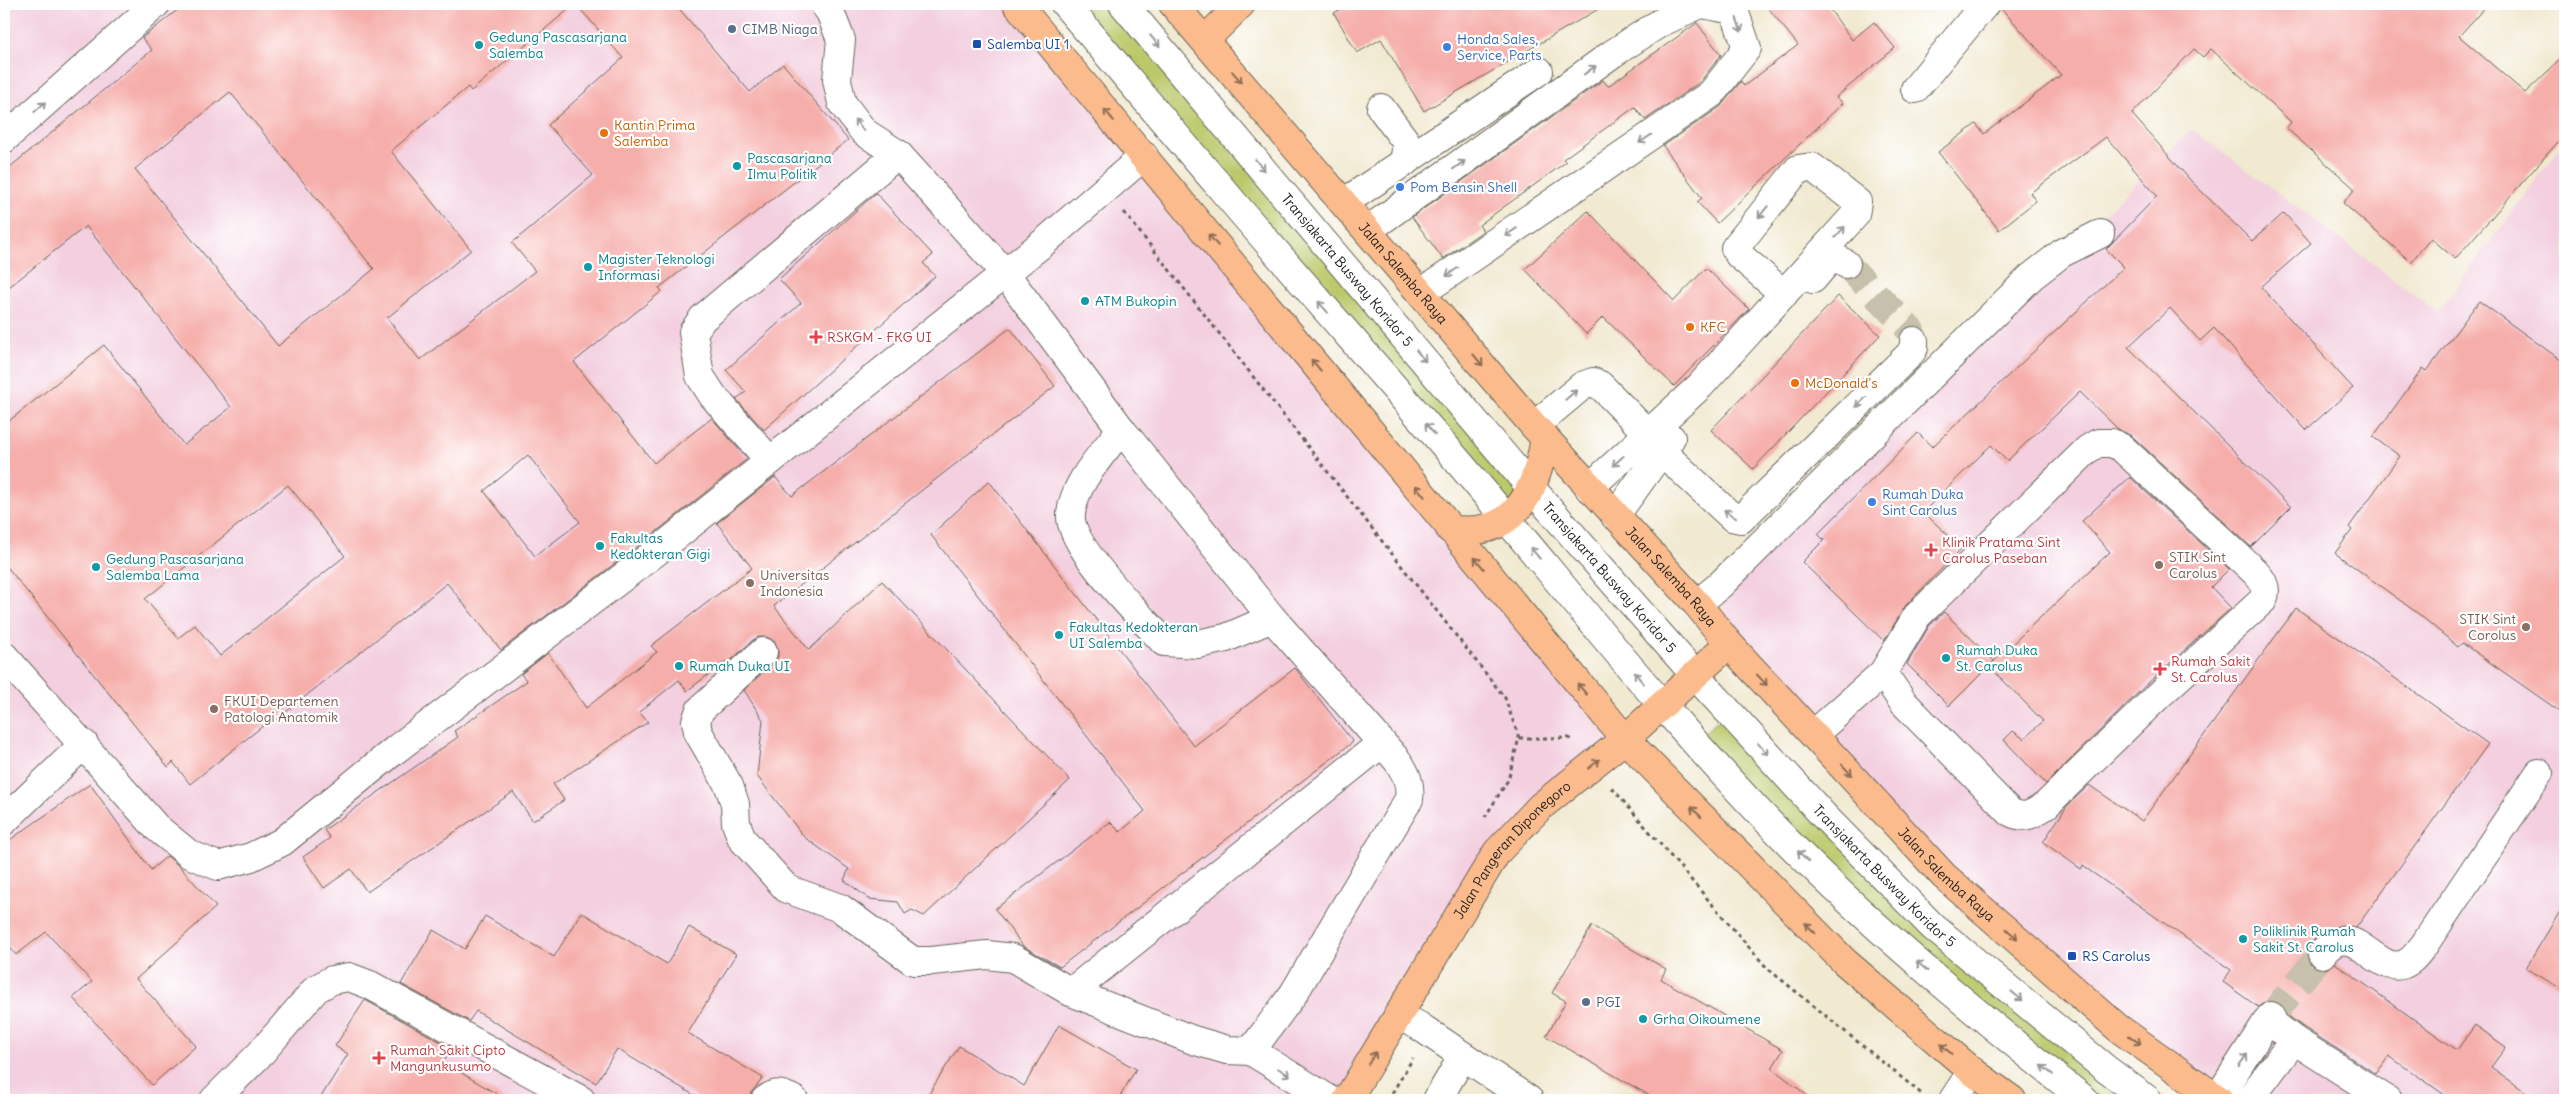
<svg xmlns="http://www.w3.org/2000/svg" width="2569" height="1104" font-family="Delius,sans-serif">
<rect width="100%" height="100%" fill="#fff"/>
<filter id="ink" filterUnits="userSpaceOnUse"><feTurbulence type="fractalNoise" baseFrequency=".02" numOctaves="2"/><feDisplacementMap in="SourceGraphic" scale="10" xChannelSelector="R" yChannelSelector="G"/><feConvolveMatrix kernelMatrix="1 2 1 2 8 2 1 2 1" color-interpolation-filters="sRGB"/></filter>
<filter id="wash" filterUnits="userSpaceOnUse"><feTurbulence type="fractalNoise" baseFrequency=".0096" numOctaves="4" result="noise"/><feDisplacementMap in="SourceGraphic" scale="20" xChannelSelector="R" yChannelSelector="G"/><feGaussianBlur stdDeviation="1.12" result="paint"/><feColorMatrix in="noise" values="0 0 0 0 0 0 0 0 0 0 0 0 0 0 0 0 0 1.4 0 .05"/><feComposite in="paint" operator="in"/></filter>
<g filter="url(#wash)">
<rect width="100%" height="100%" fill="#f1e9d0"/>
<!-- built -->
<path fill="#f3cfdf" d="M 4,4 L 1016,4 L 1625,739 L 1540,807 L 1350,1100 L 4,1100 Z
M 2192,129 L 2438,312 L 2565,141 L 2565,1100 L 2232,1100 L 1944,876 L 1697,604 L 1728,577 Z"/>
<!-- green -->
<path fill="#bbc96b" stroke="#6c7244" d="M 1065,4 L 1123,4 L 1532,489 L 1505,518 Z
M 1724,716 L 1933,927 L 2152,1100 L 2089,1100 L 2021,1049 L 1694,741 Z"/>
<g id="blocks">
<!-- building -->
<path fill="#f6aeaa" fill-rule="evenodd" d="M 185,4 L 575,4 L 471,91 L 468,87 L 391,151 L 471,250 L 387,318 L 420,360 L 535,271 L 512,243 L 593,175 L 548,125 L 623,58 L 576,4 L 675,4 L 750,92 L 783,64 L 848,140 L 659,288 L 662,291 L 574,362 L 654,463 L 712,418 L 747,459 L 646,540 L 501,650 L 447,583 L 271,724 L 269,721 L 190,784 L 173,762 L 168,767 L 4,563 L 4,425 L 104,345 L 184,445 L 231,407 L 86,226 L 4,291 L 4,172 L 152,50 L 142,38 ZM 230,92 L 374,269 L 278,346 L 135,169 ZM 528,455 L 580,522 L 535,556 L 484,491 ZM 288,485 L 345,556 L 220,656 L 195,625 L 178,638 L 145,599 Z
M 1350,4 L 1607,4 L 1424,111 L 1381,39 L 1357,53 L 1334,13 Z
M 1765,4 L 1826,4 L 1852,40 L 1874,22 L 1895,48 L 1836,97 L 1843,103 L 1717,223 L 1697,202 L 1702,198 L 1663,146 L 1720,107 L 1741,81 L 1744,86 L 1798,45 Z
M 2000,4 L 2488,4 L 2459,36 L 2525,93 L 2565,55 L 2565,134 L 2455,259 L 2431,238 L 2411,262 L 2343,203 L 2355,189 L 2286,128 L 2291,122 L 2211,49 L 2203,57 L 2194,49 L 2132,114 L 2191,181 L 2252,241 L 2284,213 L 2311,243 L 2261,287 L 2353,388 L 2306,430 L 2214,328 L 2200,341 L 2170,308 L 2128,347 L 2291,507 L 2251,547 L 2133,437 L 2118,429 L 2080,392 L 2007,461 L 1991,445 L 1923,512 L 1962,548 L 1906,605 L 1884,641 L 1802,562 L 1824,540 L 1818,534 L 1918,433 L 1932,447 L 2124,267 L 2106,249 L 2157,196 L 2106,137 L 2030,193 L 2036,201 L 1999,230 L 1938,152 L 1976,124 L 1984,134 L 2061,75 L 2000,7 Z
M 1697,23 L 1721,55 L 1700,82 L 1645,120 L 1635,107 L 1563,159 L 1566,162 L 1479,225 L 1483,231 L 1443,259 L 1412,217 L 1603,80 L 1608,86 Z
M 876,193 L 933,255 L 923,263 L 935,276 L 764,430 L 736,399 L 746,392 L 726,370 L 801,303 L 779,279 Z
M 1588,211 L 1674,301 L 1706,268 L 1749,309 L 1674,386 L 1603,317 L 1586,334 L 1525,269 Z
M 1838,296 L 1880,335 L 1753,469 L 1711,430 Z
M 2479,301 L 2565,363 L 2565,715 L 2462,643 L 2458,647 L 2420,615 L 2335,553 L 2352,530 L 2349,527 L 2400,456 L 2373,437 L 2423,368 L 2427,371 Z
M 1010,328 L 1055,386 L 774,606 L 809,650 L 882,581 L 1070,780 L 924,916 L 912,910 L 905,914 L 898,902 L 869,899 L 844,880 L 849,869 L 804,837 L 757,776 L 763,720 L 744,690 L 778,657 L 778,649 L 775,642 L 767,637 L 759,637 L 753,640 L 728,663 L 726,661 L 687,691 L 679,680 L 639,712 L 648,722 L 553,784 L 564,800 L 533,821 L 513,792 L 367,892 L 351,869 L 324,888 L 303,857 L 330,838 L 324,830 L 458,737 L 454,731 L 527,681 L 521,674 L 548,653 L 586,708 L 657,652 L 651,646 L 752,568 L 717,523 L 775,477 L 792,496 Z
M 2130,477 L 2229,569 L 2211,587 L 2231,608 L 2146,685 L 2046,784 L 2004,740 L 2013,731 L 2024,739 L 2043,721 L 1989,666 L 1949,706 L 1907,664 L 1929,626 L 1944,612 L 1994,661 L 1992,663 L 2110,552 L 2082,521 Z
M 989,481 L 1194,746 L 1295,668 L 1353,742 L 1060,967 L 1023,946 L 995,909 L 1110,822 L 1120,832 L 1145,811 L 931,535 Z
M 2296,608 L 2488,744 L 2356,928 L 2342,925 L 2324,931 L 2311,943 L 2307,950 L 2307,958 L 2311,965 L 2318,969 L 2326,969 L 2335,963 L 2457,1050 L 2475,1025 L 2506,1047 L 2491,1067 L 2537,1100 L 2452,1100 L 2389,1056 L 2376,1074 L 2303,1027 L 2286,1014 L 2280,1003 L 2272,1000 L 2265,1002 L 2258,1007 L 2223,982 L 2231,970 L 2083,866 L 2081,869 L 2043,842 L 2067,806 L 2089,785 L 2142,821 Z
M 90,784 L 151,870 L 167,856 L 180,867 L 216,907 L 136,979 L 196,1046 L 152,1085 L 73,998 L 92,982 L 46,932 L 16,955 L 4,940 L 4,844 Z
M 2565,903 L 2565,991 L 2526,968 Z
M 581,912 L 667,964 L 689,927 L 736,954 L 688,1033 L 763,1078 L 751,1093 L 749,1100 L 702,1100 L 617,1049 L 596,1083 L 476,1011 L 469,1021 L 401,984 L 433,930 L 465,949 L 485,916 L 554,957 Z
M 1592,926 L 1666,969 L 1661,979 L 1783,1050 L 1772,1068 L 1813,1100 L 1657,1100 L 1546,1036 L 1566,1001 L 1552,993 Z
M 365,1000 L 452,1048 L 443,1062 L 507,1100 L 319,1100 L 348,1054 L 335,1046 Z
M 1059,1025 L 1136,1069 L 1118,1100 L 925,1100 L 959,1046 L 1024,1086 Z"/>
</g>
</g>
<g filter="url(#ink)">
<use href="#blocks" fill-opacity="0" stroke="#67645b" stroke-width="1"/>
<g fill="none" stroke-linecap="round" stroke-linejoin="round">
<!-- minor-tunnel -->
<path stroke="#c6c0ac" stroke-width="28" stroke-dasharray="28 14" stroke-linecap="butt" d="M 1846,264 L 1911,331 L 1914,341
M 2271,1016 L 2322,954"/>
<defs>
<g id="minor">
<path d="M 1065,4 C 1117,65 1168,127 1221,188 C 1304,286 1390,381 1473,479 C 1577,602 1676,729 1789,843 C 1881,936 1983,1019 2085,1100"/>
<path id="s1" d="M 1123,4 L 1532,489 L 1695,675 L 1824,816 L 1933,927 L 2106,1069 L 2148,1100"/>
<path d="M 1915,89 L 1985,4"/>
<path d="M 1381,108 L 1407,143 L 1404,163"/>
<path d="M 4,139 L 156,4"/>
<path d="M 1345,202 L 1539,71"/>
<path d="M 1368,230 L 1612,54 L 1660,23 L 1700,4"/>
<path d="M 1813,279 L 1830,259 L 1836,258 L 1846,264"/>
<path d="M 1421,293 L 1711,94 L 1747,48 L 1734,10 L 1702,4"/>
<path d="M 1534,426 L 1582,386 L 1593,382 L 1600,385 L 1648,434"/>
<path d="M 1121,429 C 1103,454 1074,482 1071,514 C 1067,545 1142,618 1164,642 L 1198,644 L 1226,638 L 1272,618"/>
<path d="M 2098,443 L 2112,443 L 2122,448 L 2255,572 C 2263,580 2268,588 2263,600 L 2157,697 L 2046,805 C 2033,814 2025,820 2010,812 L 1903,702 L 1883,673 L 1917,616 L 2088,449 Z"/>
<path d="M 1660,450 L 1732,517 L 1741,519 L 1909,355 L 1914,348 L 1914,341"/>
<path d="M 770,461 L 713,396 L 700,376 L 693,332 L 703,318 L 898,154"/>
<path d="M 1589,488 L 1700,386 L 1855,215 L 1857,202 L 1812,167 L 1798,169 L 1735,248 L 1739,255 L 1784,294"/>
<path d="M 1615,516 L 1671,438"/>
<path d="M 1697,604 L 1720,585 L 2031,277 L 2062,253 L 2100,234"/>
<path d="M 763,652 L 700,710 L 696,721 L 698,732 L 729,786 L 735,804 L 736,823 L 742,839 L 787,889 L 840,908 L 913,961 L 931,961 L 987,955 L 1013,958 L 1071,992 L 1193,1040 L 1227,1050 L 1251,1051 L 1294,993 L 1409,799 C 1411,783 1406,773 1397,760 L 1272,618 L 1121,429 L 1004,272 L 898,154 L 864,132 L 842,103 L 837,80 L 841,40 L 830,12 L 824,4"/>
<path d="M 4,656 L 156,827 L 189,854 L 218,866 L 251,857 L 282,842 L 395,750 L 656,552 L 1043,243 L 1144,156"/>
<path d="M 1814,734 L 1883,673"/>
<path d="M 4,821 L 84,744"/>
<path d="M 2322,954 C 2355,911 2378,986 2411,960 C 2416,956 2420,950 2424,945 L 2539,773"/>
<path d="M 1071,992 L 1382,743"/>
<path d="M 1398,1015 L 1419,1026 L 1529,1100"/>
<path d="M 2271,1016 L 2268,1020 L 2294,1040 L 2387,1100"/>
<path d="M 1251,1051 L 1330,1100"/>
<path d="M 2217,1099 L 2268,1020"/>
<path d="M 214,1100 L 260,1054 L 316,989 L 332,980 L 349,977 L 370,985 L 581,1100"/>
<path d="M 765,1100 C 776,1091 783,1094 794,1100"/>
<path d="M 1437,1100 L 1463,1056"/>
<path d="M 1953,1100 L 1972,1071"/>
<path d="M 2249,1100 L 2294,1040"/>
</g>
<g id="major">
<path d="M 1017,4 L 1625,739 L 1845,962 L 1972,1071 L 2012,1100"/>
<path id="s2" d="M 1173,4 L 1534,426 L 1697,604 L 1729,644 L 1944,876 L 2118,1028 L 2219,1100"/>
<path d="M 1205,40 L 1241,4"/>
<path d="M 1450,529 C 1514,540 1537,491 1545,437"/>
<path id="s3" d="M 1347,1100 L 1497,852 L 1540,807 L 1625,739 L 1729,644"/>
</g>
</defs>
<!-- minor casing -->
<use href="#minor" stroke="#67645b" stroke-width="30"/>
<!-- major casing -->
<use href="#major" stroke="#67645b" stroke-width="30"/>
<!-- path -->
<path stroke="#67645b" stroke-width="3" stroke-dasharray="4 4" stroke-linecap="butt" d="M 1124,212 L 1505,698 L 1519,738 L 1508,780 L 1485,817
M 1519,738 L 1569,738 L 1572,741
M 1612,788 L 1767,968 L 1923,1095
M 1388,1100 L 1413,1058"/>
<!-- minor -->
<use href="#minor" stroke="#fff" stroke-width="28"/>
<!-- major -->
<use href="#major" stroke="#fbbb8c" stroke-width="28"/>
</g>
<!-- one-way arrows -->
<defs><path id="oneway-shaft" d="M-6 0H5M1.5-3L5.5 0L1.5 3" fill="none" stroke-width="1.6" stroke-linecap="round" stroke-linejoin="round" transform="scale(1.25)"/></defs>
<g stroke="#999">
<use href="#oneway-shaft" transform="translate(1739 25) rotate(71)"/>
<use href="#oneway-shaft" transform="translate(1155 41) rotate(50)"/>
<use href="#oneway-shaft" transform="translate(1590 70) rotate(-36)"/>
<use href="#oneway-shaft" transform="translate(40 107) rotate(-42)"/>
<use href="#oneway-shaft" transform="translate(859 125) rotate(-127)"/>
<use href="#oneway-shaft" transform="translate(1645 139) rotate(146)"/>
<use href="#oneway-shaft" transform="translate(1260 165) rotate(50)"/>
<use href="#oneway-shaft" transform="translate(1459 165) rotate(-36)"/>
<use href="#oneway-shaft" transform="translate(1763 212) rotate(129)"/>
<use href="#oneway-shaft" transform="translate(1511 232) rotate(146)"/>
<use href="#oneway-shaft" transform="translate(1840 232) rotate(-48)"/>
<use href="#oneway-shaft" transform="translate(1452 272) rotate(145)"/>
<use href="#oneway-shaft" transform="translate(1323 307) rotate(-131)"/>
<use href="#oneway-shaft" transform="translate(1421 356) rotate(50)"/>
<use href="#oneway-shaft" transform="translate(1571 395) rotate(-40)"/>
<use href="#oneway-shaft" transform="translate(1861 402) rotate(135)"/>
<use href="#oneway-shaft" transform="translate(1430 429) rotate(-131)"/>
<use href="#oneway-shaft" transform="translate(1618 461) rotate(138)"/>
<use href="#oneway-shaft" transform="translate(1730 514) rotate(-145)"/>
<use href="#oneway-shaft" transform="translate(1535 553) rotate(-130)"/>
<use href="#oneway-shaft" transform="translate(1639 678) rotate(-130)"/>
<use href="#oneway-shaft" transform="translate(1763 749) rotate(48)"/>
<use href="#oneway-shaft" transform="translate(1803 856) rotate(-137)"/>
<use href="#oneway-shaft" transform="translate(1922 966) rotate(-139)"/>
<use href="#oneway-shaft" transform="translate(2017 996) rotate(39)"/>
<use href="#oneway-shaft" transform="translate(2243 1060) rotate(-55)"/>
<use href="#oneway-shaft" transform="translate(2047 1070) rotate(-142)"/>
<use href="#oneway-shaft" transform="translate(1284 1072) rotate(32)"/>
</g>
<g stroke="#8c6c54">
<use href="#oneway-shaft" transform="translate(1237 77) rotate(49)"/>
<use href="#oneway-shaft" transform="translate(1109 115) rotate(-130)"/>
<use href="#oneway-shaft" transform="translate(1213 240) rotate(-130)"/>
<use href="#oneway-shaft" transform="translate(1478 360) rotate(50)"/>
<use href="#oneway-shaft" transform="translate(1316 365) rotate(-130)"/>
<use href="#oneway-shaft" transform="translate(1420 491) rotate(-129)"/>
<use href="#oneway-shaft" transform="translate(1479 563) rotate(-130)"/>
<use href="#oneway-shaft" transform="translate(1762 680) rotate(47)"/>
<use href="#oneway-shaft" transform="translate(1582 689) rotate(-130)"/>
<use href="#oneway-shaft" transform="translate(1594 764) rotate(-39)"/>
<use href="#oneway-shaft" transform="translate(1847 770) rotate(47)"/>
<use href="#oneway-shaft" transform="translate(1696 812) rotate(-135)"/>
<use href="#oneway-shaft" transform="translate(1810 928) rotate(-135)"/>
<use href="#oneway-shaft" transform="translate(2012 934) rotate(41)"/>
<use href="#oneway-shaft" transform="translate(2135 1040) rotate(36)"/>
<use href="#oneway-shaft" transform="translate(1946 1049) rotate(-139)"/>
<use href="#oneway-shaft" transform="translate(1372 1058) rotate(-59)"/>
</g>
</g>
<!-- markers -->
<g fill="#5c6f8a" stroke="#fff" stroke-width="2">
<circle cx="732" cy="29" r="5"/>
<circle cx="1586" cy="1002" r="5"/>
</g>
<g fill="#1a4fb4" stroke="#fff" stroke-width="2">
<rect x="972" y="39" width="10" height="10" rx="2.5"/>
<rect x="2067" y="951" width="10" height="10" rx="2.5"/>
</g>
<g fill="#0f9aa8" stroke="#fff" stroke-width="2">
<circle cx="479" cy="45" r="5"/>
<circle cx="737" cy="166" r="5"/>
<circle cx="588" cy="267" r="5"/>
<circle cx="1085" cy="301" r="5"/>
<circle cx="600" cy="546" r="5"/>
<circle cx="96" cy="567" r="5"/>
<circle cx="1059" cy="635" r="5"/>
<circle cx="1946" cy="658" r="5"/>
<circle cx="679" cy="666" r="5"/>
<circle cx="2243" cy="939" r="5"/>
<circle cx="1643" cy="1019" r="5"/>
</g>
<g fill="#3f7fe0" stroke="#fff" stroke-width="2">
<circle cx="1447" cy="47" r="5"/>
<circle cx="1400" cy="187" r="5"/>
<circle cx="1872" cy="502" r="5"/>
</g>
<g fill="#e8710a" stroke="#fff" stroke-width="2">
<circle cx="604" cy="133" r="5"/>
<circle cx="1690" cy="327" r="5"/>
<circle cx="1795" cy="383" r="5"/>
</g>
<g fill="#e0444e" stroke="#fff" stroke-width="2">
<path d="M813.5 329.5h5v5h5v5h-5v5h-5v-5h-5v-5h5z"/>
<path d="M1928.5 542.5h5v5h5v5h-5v5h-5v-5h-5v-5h5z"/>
<path d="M2157.5 661.5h5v5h5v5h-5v5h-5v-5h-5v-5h5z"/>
<path d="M376.5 1050.5h5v5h5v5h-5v5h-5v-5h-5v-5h5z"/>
</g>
<g fill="#8d6e63" stroke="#fff" stroke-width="2">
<circle cx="2159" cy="565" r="5"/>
<circle cx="750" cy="583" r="5"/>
<circle cx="2526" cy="627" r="5"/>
<circle cx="214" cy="709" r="5"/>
</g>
<g text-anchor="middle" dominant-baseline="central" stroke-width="4.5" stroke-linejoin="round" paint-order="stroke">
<!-- service labels -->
<g font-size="14" fill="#4e5e75" stroke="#fff" text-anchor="start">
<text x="742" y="29">CIMB Niaga</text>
<text x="1596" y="1002">PGI</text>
</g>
<!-- culture labels -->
<g font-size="14" fill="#0d838f" stroke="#fff" text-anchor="start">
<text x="489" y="37">Gedung Pascasarjana<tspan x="489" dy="16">Salemba</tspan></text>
<text x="747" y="158">Pascasarjana<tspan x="747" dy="16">Ilmu Politik</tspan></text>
<text x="598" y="259">Magister Teknologi<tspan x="598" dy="16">Informasi</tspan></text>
<text x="1095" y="301">ATM Bukopin</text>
<text x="610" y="538">Fakultas<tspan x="610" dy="16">Kedokteran Gigi</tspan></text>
<text x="106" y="559">Gedung Pascasarjana<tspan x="106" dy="16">Salemba Lama</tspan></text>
<text x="1069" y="627">Fakultas Kedokteran<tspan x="1069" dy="16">UI Salemba</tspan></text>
<text x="1956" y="650">Rumah Duka<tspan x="1956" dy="16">St. Carolus</tspan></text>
<text x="689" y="666">Rumah Duka UI</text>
<text x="2253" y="931">Poliklinik Rumah<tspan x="2253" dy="16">Sakit St. Carolus</tspan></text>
<text x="1653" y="1019">Grha Oikoumene</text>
</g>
<!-- shop labels -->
<g font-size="14" fill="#366cbe" stroke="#fff" text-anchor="start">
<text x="1457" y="39">Honda Sales,<tspan x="1457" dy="16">Service, Parts</tspan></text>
<text x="1410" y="187">Pom Bensin Shell</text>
<text x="1882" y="494">Rumah Duka<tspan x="1882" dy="16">Sint Carolus</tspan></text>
</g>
<!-- transit labels -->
<g font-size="14" fill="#164399" stroke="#fff" text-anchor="start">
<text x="987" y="44">Salemba UI 1</text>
<text x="2082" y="956">RS Carolus</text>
</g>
<!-- food labels -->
<g font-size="14" fill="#c56008" stroke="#fff" text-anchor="start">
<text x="614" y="125">Kantin Prima<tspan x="614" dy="16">Salemba</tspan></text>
<text x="1700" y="327">KFC</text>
<text x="1805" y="383">McDonald's</text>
</g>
<!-- street labels -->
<g font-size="14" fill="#1c1c1c" stroke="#fff">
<text stroke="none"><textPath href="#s1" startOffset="348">Transjakarta Busway Koridor 5</textPath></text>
<text stroke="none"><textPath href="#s2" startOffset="354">Jalan Salemba Raya</textPath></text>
<text stroke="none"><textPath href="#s2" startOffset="759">Jalan Salemba Raya</textPath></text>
<text stroke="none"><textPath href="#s1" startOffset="752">Transjakarta Busway Koridor 5</textPath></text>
<text stroke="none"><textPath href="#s3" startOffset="301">Jalan Pangeran Diponegoro</textPath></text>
<text stroke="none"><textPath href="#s2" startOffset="1165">Jalan Salemba Raya</textPath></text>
<text stroke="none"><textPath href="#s1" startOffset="1158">Transjakarta Busway Koridor 5</textPath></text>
</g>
<!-- health labels -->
<g font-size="14" fill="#be3a42" stroke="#fff" text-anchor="start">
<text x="827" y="337">RSKGM - FKG UI</text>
<text x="1942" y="542">Klinik Pratama Sint<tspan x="1942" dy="16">Carolus Paseban</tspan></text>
<text x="2171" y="661">Rumah Sakit<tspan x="2171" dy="16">St. Carolus</tspan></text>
<text x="390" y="1050">Rumah Sakit Cipto<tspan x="390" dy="16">Mangunkusumo</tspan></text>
</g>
<!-- education labels -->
<g font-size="14" fill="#785e54" stroke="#fff" text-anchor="start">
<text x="2169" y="557">STIK Sint<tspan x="2169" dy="16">Carolus</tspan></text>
<text x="760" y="575">Universitas<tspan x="760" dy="16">Indonesia</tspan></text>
<text x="2516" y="619" text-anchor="end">STIK Sint<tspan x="2516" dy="16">Corolus</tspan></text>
<text x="224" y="701">FKUI Departemen<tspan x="224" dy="16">Patologi Anatomik</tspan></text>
</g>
</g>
<!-- margin -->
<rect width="2569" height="1104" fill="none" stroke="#fff" stroke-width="20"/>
</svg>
